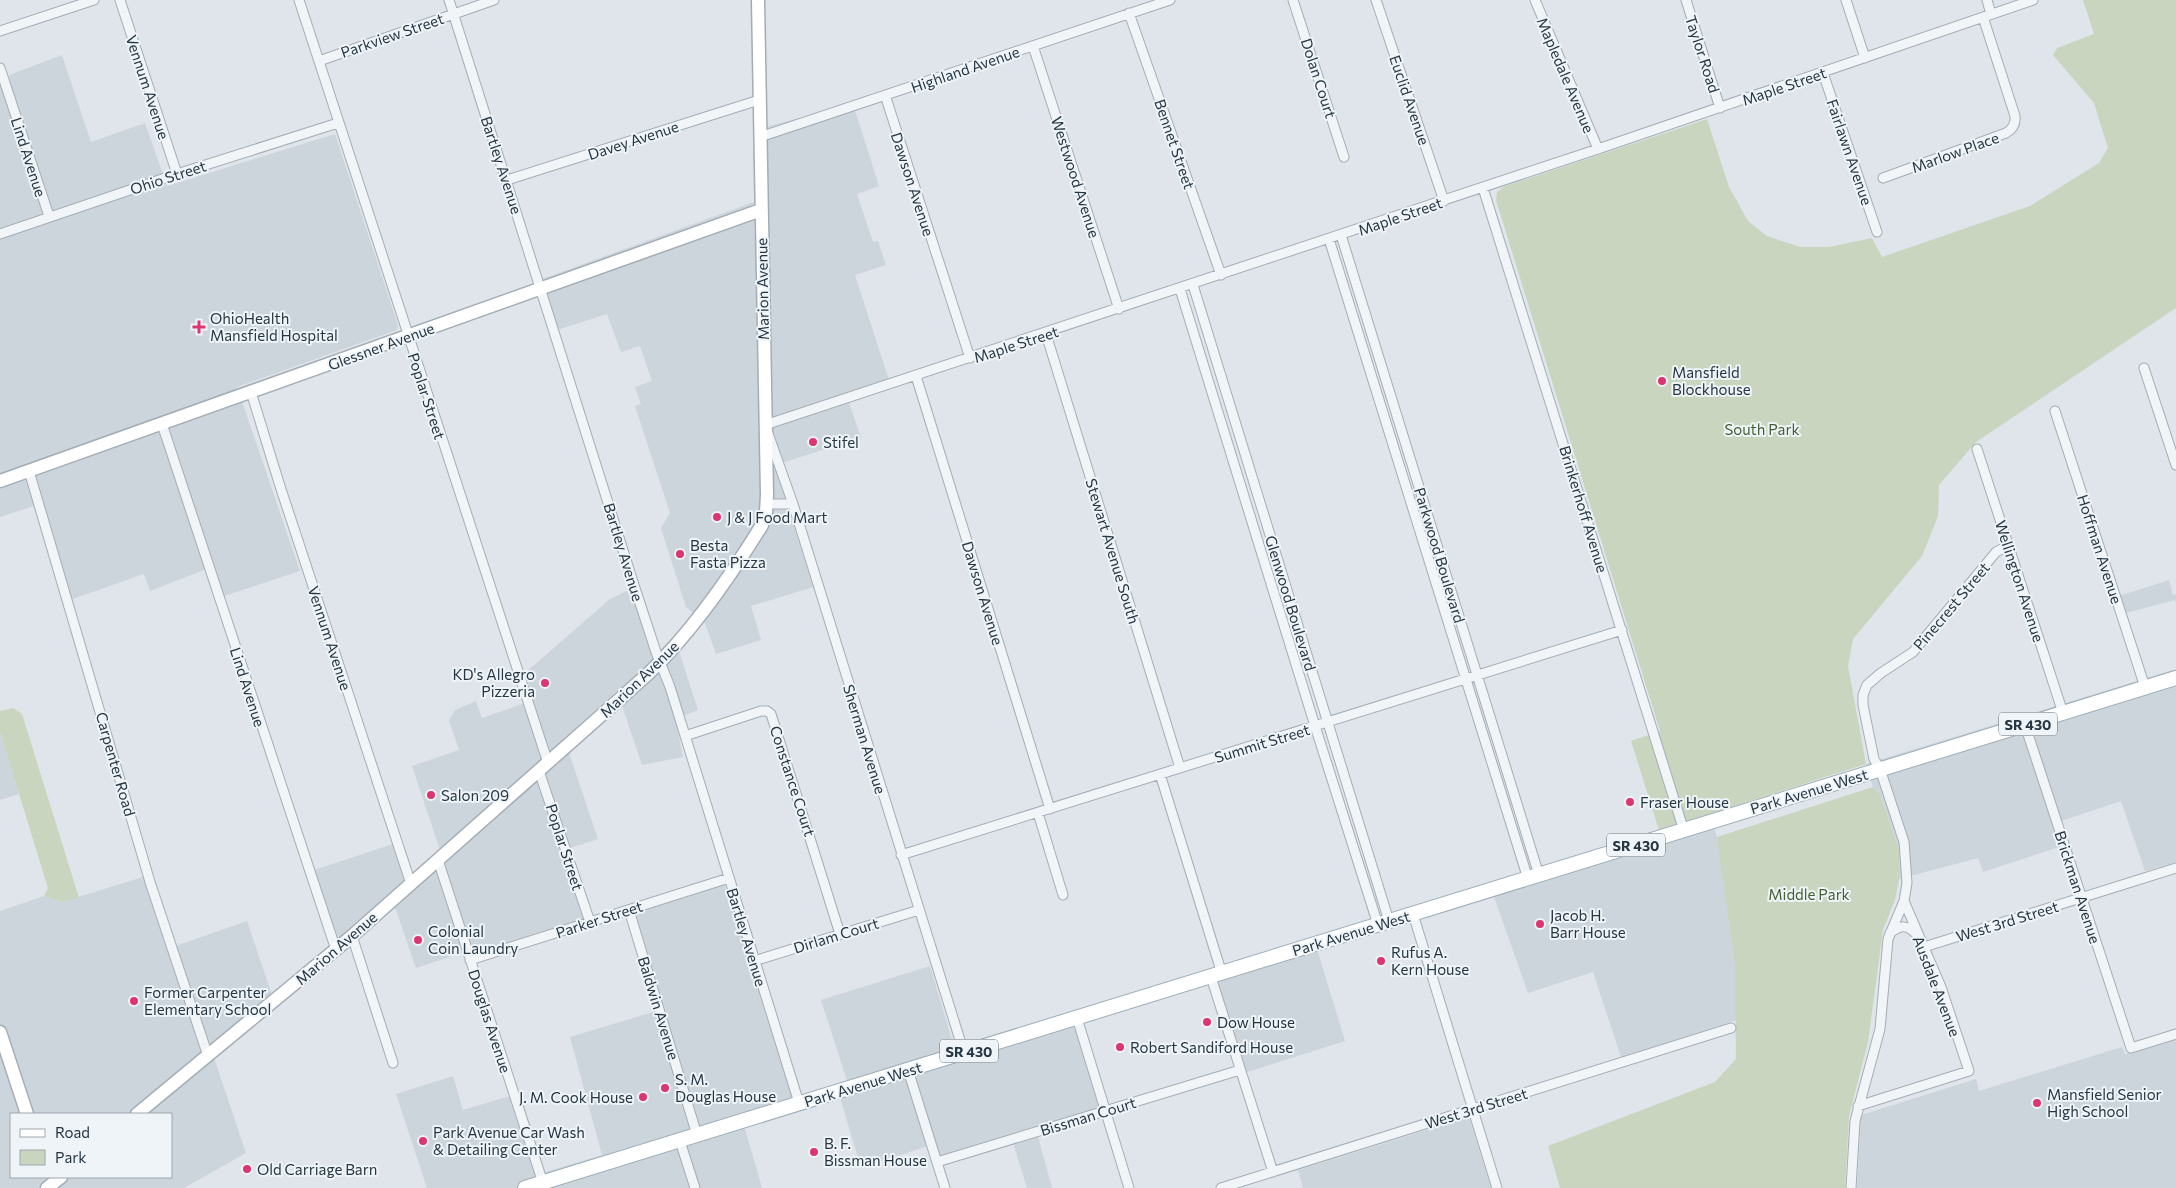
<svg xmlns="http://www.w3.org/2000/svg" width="2176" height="1188" font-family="Commissioner,sans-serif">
<rect width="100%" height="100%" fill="#dfe5ea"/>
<!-- built -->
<path fill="#ccd5dc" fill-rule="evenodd" d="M 62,55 L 91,142 L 145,123 L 167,186 L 335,134 L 398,325 L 397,330 L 237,387 L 300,571 L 224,596 L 214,566 L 150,591 L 144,574 L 67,601 L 40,504 L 0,517 L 0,82 L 10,78 L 9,75 Z
M 853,104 L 879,186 L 857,194 L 873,242 L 878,241 L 886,265 L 855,275 L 889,380 L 846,394 L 861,438 L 775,465 L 813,587 L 751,606 L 761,640 L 716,654 L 705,623 L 686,607 L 661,528 L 670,513 L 635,406 L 641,404 L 635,387 L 652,381 L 640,346 L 621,352 L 607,314 L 557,330 L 542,279 L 754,202 L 753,130 Z
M 2169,580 L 2173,595 L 2176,594 L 2176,604 L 2175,600 L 2122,614 L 2116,597 Z
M 631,589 L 653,657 L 674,636 L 698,710 L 675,719 L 683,757 L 642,765 L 617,691 L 564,738 L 598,839 L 570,848 L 592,917 L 476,954 L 474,949 L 416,968 L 390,893 L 337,940 L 314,870 L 396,843 L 407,878 L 440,850 L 412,766 L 459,750 L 449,720 L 455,710 L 476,701 L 482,718 L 534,700 L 525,673 L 610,599 Z
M 2176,669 L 2176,862 L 2145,871 L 2121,801 L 2055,823 L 2062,846 L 1983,872 L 1978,858 L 1899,879 L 1899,850 L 1880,794 L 1873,787 L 1866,764 Z
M 0,732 L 19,794 L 0,800 Z
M 1709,814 L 1717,837 L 1722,868 L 1735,965 L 1737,1020 L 1621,1057 L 1593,972 L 1528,993 L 1489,883 Z
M 143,877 L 167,949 L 247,921 L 272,995 L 210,1046 L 246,1153 L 184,1188 L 0,1188 L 0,911 L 44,896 L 62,902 ZM 11,1114 L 171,1114 L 171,1177 L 11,1177 Z
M 724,884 L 794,1102 L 742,1118 L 762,1188 L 427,1188 L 396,1094 L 453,1076 L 463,1110 L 520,1093 L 545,1172 L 602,1155 L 570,1037 L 663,1009 L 634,912 Z
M 1314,939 L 1345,1041 L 1244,1073 L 1213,970 Z
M 930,966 L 955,1050 L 1080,1009 L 1108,1105 L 1036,1129 L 1052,1188 L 1027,1188 L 1011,1136 L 933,1159 L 928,1146 L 861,1168 L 838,1091 L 849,1087 L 821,1000 Z
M 2176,1039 L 2176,1188 L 1857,1188 L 1861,1115 L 1976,1079 L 1979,1091 L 2122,1047 L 2125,1054 Z
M 1469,1117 L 1491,1188 L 1303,1188 L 1298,1170 Z"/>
<!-- green -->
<path fill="#c9d5bf" d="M 2083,0 L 2176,0 L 2176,308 L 1976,442 L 1939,485 L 1938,516 L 1922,556 L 1853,639 L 1848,666 L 1866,764 L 1659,830 L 1631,741 L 1660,731 L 1496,200 L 1497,192 L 1503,187 L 1707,119 L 1729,187 L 1748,221 L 1767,236 L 1800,247 L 1829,247 L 1872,238 L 1882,257 L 2030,206 L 2099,163 L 2108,148 L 2094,103 L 2053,55 L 2057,48 L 2094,34 Z
M 13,708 L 22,714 L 79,898 L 62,902 L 44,896 L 48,888 L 0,732 L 0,711 Z
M 1873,787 L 1880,794 L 1899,850 L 1899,879 L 1895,900 L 1883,930 L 1868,1042 L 1849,1116 L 1845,1188 L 1560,1188 L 1548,1146 L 1715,1082 L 1736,1059 L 1735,965 L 1717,837 Z"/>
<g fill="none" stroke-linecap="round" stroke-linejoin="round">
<defs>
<path id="street" d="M 120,0 L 177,174
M 299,0 L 548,763
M 449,0 L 634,585 L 656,652 L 670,687 L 799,1103
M 1293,0 L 1344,157
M 1376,0 L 1444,201
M 1535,0 L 1598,149
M 1686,0 L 1720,108
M 1846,0 L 1865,58
M 1987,0 L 1991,14
M 1129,13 L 1221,275
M 0,31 L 94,0
M 1033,46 L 1119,309
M 319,61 L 494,0
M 0,68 L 49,216
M 1823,73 L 1877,232
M 885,95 L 970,358
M 760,137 L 1170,0
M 1883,178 L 2006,133 C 2013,129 2016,124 2015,116 L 1983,17
M 507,180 L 759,100
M 1483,188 L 1684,831
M 0,234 L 177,174 L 338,123
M 1341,235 L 1539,875
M 1329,239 L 1528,879
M 1193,285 L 1389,921
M 1180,289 L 1315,726 L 1378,925
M 1046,334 L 1180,768
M 2144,368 L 2176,465
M 916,376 L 1050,809
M 251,392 L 280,486 L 411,884
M 2055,411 L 2145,687
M 162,424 L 336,950
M 1977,449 L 2063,713
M 29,471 L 150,882 L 208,1056
M 767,504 L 793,504
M 2025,725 L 2131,1048 L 2176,1034
M 685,736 L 761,711 L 767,711 L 771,714 L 840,934
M 539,771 L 590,922
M 1160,774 L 1222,974
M 1038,813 L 1063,895
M 901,855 L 1622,630
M 438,860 L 543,1183
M 629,910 L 697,1135
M 1413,914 L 1497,1188
M 1890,933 C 1901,925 1907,924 1917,935
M 352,936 L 393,1063
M 1924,947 L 2176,868
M 470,960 L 729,878
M 754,961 L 919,910
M 1211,977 L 1273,1172
M 1077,1018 L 1129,1188
M 964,1053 L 793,504 L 765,425 L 1598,149 L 2033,0
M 908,1070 L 945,1188
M 1858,1106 L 1969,1071 L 1941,987 L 1904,901
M 680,1141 L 695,1188
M 937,1162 L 1240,1070
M 1221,1188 L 1731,1028
M 1851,1188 L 1855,1121 L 1880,1029 L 1888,939 L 1904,901 L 1907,883 L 1904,842 L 1880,769 L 1874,759 L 1863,705 L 1863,695 L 1867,685 L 1881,673 L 1913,652 L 1996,552 L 2009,545"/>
<path id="secondary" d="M 0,481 L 761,210
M 0,1032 L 27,1114
M 137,1114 L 352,936 L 649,673 C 693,631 730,577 762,525 L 766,512 L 767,495 L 758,0
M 47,1188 L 61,1177"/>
<path id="primary" d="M 525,1188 L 2176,678"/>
</defs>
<!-- street casing -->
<use href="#street" stroke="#a4adb5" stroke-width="11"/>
<!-- secondary casing -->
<use href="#secondary" stroke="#a4adb5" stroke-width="15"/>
<!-- primary casing -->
<use href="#primary" stroke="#9dadb7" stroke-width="16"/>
<!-- street -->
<use href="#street" stroke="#f2f5f8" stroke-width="9"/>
<!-- secondary -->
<use href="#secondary" stroke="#fff" stroke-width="12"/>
<!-- primary -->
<use href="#primary" stroke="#fff" stroke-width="14"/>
</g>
<!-- markers -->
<g fill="#dc3672" stroke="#eef4f7" stroke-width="2">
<path d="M196.5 319.5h5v5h5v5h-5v5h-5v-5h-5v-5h5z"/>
<circle cx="1662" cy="381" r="5"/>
<circle cx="813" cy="442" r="5"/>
<circle cx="717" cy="517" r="5"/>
<circle cx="680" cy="554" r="5"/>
<circle cx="545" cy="683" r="5"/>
<circle cx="431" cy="795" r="5"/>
<circle cx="1630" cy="802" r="5"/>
<circle cx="1540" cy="924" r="5"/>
<circle cx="418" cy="940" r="5"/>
<circle cx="1381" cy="961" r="5"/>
<circle cx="134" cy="1001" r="5"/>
<circle cx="1207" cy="1022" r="5"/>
<circle cx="1120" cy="1047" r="5"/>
<circle cx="665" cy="1088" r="5"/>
<circle cx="643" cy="1097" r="5"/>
<circle cx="2037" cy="1103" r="5"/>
<circle cx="423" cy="1141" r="5"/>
<circle cx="814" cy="1152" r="5"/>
<circle cx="247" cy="1169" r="5"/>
</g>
<g text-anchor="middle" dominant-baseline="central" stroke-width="4" stroke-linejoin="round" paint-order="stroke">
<!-- shield labels -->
<g fill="#eef4f7" stroke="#626f79" stroke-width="1">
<rect x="1999" y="712.5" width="58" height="23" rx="4"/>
<rect x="1607" y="833.5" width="58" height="23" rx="4"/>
<rect x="940" y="1039.5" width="58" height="23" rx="4"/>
</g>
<g font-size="14" font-weight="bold" fill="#263643">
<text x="2028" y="724">SR 430</text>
<text x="1636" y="845">SR 430</text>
<text x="969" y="1051">SR 430</text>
</g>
<!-- street labels -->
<g font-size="15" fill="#263643" stroke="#eef4f7">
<text transform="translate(392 35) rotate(-19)">Parkview Street</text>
<text transform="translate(1703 54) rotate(72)">Taylor Road</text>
<text transform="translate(965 69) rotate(-19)">Highland Avenue</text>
<text transform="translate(1566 75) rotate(67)">Mapledale Avenue</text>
<text transform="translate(1319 78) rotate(72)">Dolan Court</text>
<text transform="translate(1784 86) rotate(-19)">Maple Street</text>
<text transform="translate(148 87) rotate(72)">Vennum Avenue</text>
<text transform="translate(1410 100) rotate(71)">Euclid Avenue</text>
<text transform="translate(633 140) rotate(-18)">Davey Avenue</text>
<text transform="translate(1175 144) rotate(71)">Bennet Street</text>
<text transform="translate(1850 152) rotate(71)">Fairlawn Avenue</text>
<text transform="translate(1955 152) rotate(-20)">Marlow Place</text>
<text transform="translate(29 157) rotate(72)">Lind Avenue</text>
<text transform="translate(502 165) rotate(72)">Bartley Avenue</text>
<text transform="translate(168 177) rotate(-18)">Ohio Street</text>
<text transform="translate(1076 177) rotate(72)">Westwood Avenue</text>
<text transform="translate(913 184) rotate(72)">Dawson Avenue</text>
<text transform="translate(1400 216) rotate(-19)">Maple Street</text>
<text transform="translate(762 289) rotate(-91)">Marion Avenue</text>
<text transform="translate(1016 344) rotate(-18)">Maple Street</text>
<text transform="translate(381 346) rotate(-20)">Glessner Avenue</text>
<text transform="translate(427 396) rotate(72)">Poplar Street</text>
<text transform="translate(1584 509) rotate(73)">Brinkerhoff Avenue</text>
<text transform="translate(2100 549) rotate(72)">Hoffman Avenue</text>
<text transform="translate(1113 551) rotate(73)">Stewart Avenue South</text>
<text transform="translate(624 552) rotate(73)">Bartley Avenue</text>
<text transform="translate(1440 555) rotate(73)">Parkwood Boulevard</text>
<text transform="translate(2020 581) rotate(72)">Wellington Avenue</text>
<text transform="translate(983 593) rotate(73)">Dawson Avenue</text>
<text transform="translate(1291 603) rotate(73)">Glenwood Boulevard</text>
<text transform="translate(1951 606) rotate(-50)">Pinecrest Street</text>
<text transform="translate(330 638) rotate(72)">Vennum Avenue</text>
<text transform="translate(639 679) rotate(-44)">Marion Avenue</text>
<text transform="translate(248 687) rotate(72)">Lind Avenue</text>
<text transform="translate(865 739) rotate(73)">Sherman Avenue</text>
<text transform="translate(1262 743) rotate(-17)">Summit Street</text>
<text transform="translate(116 764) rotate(74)">Carpenter Road</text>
<text transform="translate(793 781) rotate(72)">Constance Court</text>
<text transform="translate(1809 791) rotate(-17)">Park Avenue West</text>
<text transform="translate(565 847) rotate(72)">Poplar Street</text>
<text transform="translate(2078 887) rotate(72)">Brickman Avenue</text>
<text transform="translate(599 919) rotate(-18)">Parker Street</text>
<text transform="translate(2007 921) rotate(-17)">West 3rd Street</text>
<text transform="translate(1351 933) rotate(-17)">Park Avenue West</text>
<text transform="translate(836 935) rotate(-17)">Dirlam Court</text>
<text transform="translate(747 937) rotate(73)">Bartley Avenue</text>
<text transform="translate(336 948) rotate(-41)">Marion Avenue</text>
<text transform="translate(1937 986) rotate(69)">Ausdale Avenue</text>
<text transform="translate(659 1008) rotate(73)">Baldwin Avenue</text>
<text transform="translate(490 1021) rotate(72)">Douglas Avenue</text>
<text transform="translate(863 1084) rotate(-17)">Park Avenue West</text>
<text transform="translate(1476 1108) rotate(-17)">West 3rd Street</text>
<text transform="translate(1088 1116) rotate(-17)">Bissman Court</text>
</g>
<!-- poi labels -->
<g font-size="15" fill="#263643" stroke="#eef4f7" text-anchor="start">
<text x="210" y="318">OhioHealth<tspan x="210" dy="17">Mansfield Hospital</tspan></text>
<text x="1672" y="372">Mansfield<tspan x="1672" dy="17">Blockhouse</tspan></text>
<text x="823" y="442">Stifel</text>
<text x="727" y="517">J &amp; J Food Mart</text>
<text x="690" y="545">Besta<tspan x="690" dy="17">Fasta Pizza</tspan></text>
<text x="535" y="674" text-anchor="end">KD's Allegro<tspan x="535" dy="17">Pizzeria</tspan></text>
<text x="441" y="795">Salon 209</text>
<text x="1640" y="802">Fraser House</text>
<text x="1550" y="915">Jacob H.<tspan x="1550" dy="17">Barr House</tspan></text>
<text x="428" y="931">Colonial<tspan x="428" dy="17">Coin Laundry</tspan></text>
<text x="1391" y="952">Rufus A.<tspan x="1391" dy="17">Kern House</tspan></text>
<text x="144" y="992">Former Carpenter<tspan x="144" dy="17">Elementary School</tspan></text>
<text x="1217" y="1022">Dow House</text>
<text x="1130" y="1047">Robert Sandiford House</text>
<text x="675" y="1079">S. M.<tspan x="675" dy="17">Douglas House</tspan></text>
<text x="2047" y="1094">Mansfield Senior<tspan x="2047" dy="17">High School</tspan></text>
<text x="633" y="1097" text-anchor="end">J. M. Cook House</text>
<text x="433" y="1132">Park Avenue Car Wash<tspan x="433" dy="17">&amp; Detailing Center</tspan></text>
<text x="824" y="1143">B. F.<tspan x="824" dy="17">Bissman House</tspan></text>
<text x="257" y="1169">Old Carriage Barn</text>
</g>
<!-- park labels -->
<g font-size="15" fill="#446032" stroke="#eef4f7">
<text x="1762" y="429">South Park</text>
<text x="1809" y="894">Middle Park</text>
</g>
</g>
<!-- legend -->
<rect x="10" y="1113" width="162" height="65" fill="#eef4f7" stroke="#9ea8af"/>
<rect x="20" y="1129" width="25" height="8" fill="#ffffff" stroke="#9ea8af"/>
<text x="55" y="1138" font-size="15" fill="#263643">Road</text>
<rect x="20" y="1150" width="25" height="15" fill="#c9d5bf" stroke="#9ea8af"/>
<text x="55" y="1163" font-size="15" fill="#263643">Park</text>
</svg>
